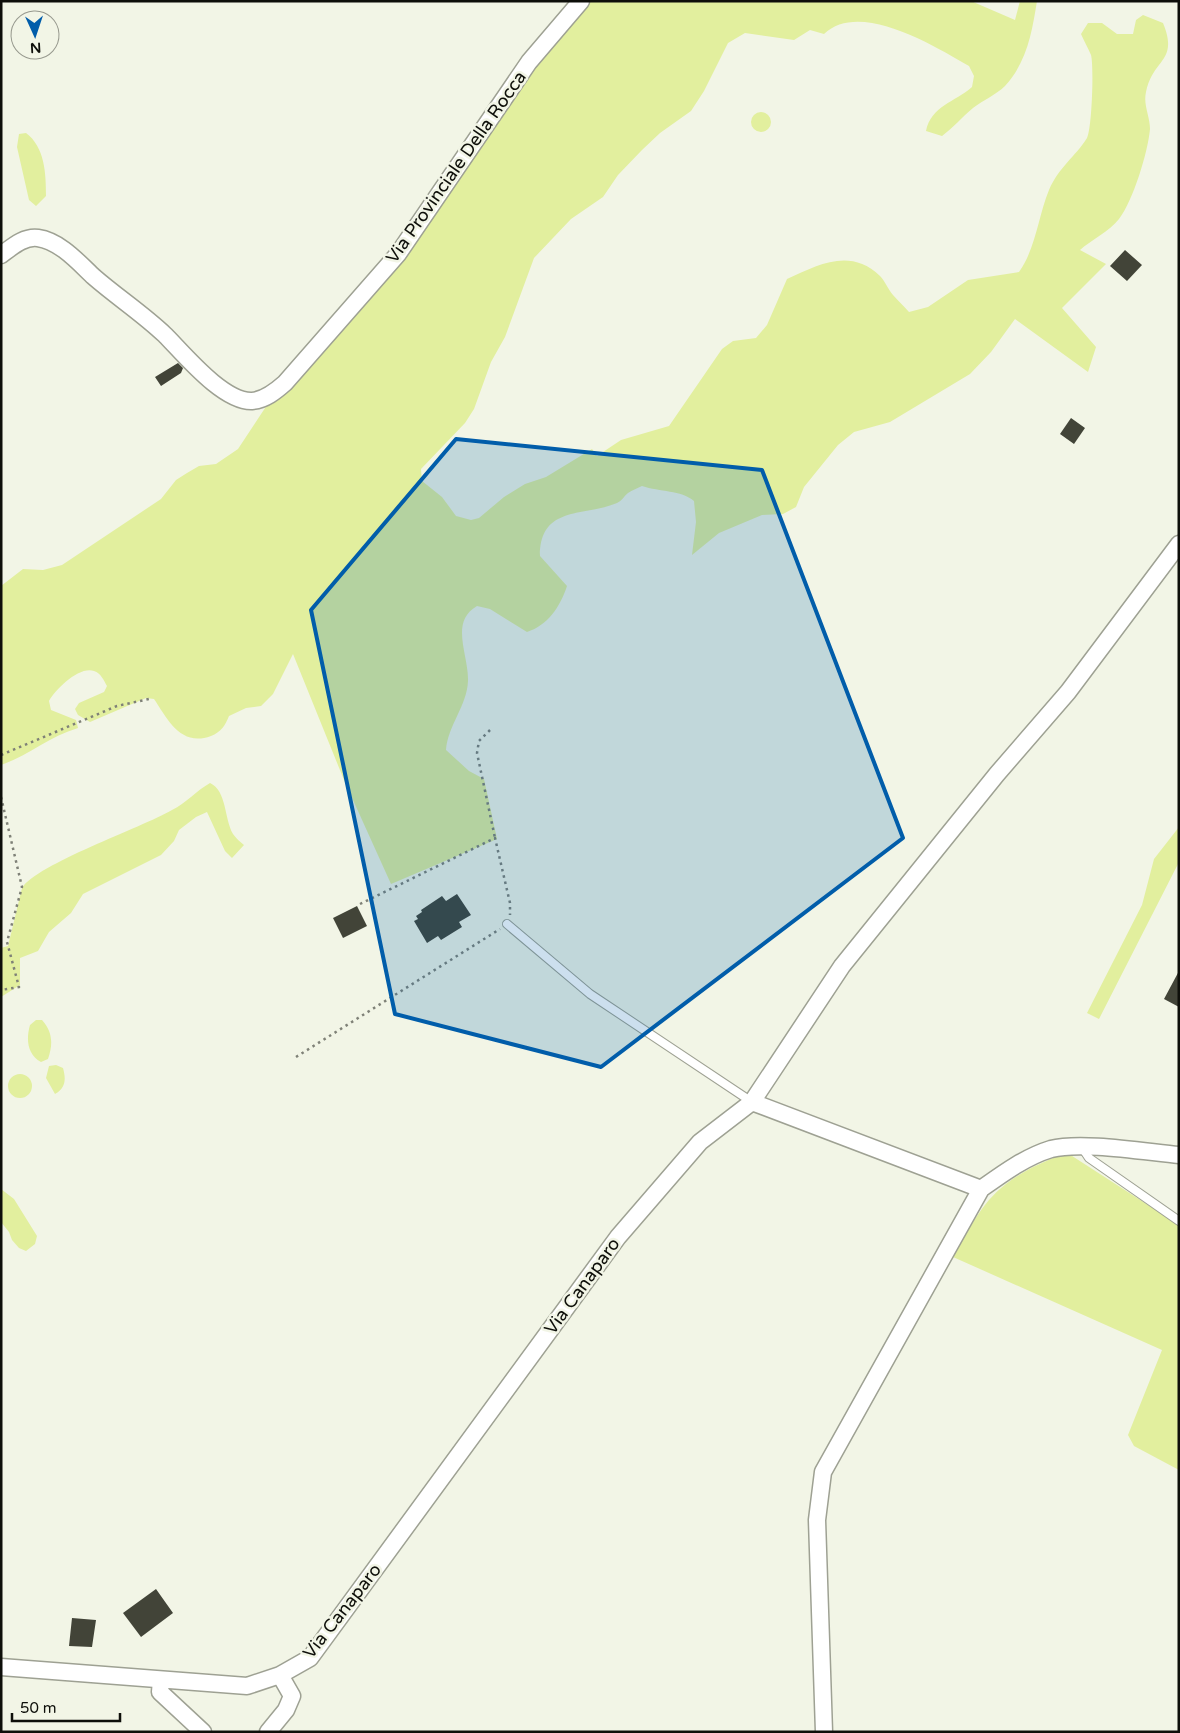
<svg xmlns="http://www.w3.org/2000/svg" width="1180" height="1733" font-family="'Varela Round',sans-serif">
<rect width="100%" height="100%" fill="#f2f5e6"/>
<!-- green -->
<path fill="#e2ef9e" d="M 583,1 L 971,1 L 1015,20 L 1020,1 L 1037,1 C 1032,32 1027,62 1005,86 C 996,95 983,100 973,108 C 962,117 953,128 942,136 L 926,131 C 931,106 955,102 972,87 L 974,76 L 969,66 C 933,45 859,0 824,34 L 810,30 L 794,40 L 745,33 L 728,43 L 704,91 L 691,111 L 660,133 L 642,150 L 618,175 L 603,197 L 571,219 L 534,258 L 505,337 L 491,362 L 474,409 L 465,423 L 421,469 L 422,481 L 442,497 L 456,516 L 471,520 L 479,518 L 504,497 L 525,484 L 546,477 L 592,449 L 597,456 L 621,440 L 669,426 L 722,349 L 733,341 L 756,338 L 767,325 L 787,279 C 818,265 850,247 880,276 C 885,281 888,289 893,295 C 898,301 904,306 909,312 L 928,307 L 968,280 L 1019,272 C 1036,248 1038,217 1049,190 C 1059,167 1075,157 1087,138 C 1092,128 1094,66 1091,55 C 1088,48 1084,41 1081,34 L 1088,23 L 1102,23 L 1117,34 L 1133,34 L 1136,20 L 1143,15 L 1163,23 C 1179,62 1153,58 1146,92 C 1143,105 1150,116 1150,129 C 1148,152 1133,201 1119,219 C 1110,231 1091,240 1080,250 L 1106,264 L 1062,308 L 1096,347 L 1088,372 L 1015,319 L 991,352 L 970,374 L 890,422 L 854,432 L 838,445 L 804,487 L 796,507 L 783,514 L 762,515 L 719,533 L 692,555 L 696,522 L 694,501 C 681,490 660,492 642,486 C 638,488 632,490 628,493 C 624,496 622,501 617,503 C 584,517 540,505 540,556 L 567,586 C 560,607 548,625 527,632 L 490,609 L 477,606 C 449,622 469,655 468,681 C 467,706 448,725 446,750 L 469,771 L 484,779 L 497,839 L 391,884 L 344,780 L 293,654 L 273,694 L 261,706 L 246,708 L 229,716 C 225,726 221,732 211,736 C 181,747 168,720 154,699 L 146,698 L 90,722 L 78,715 L 75,709 L 79,703 L 104,692 L 107,686 C 104,681 101,673 94,671 C 79,666 56,689 49,701 L 51,710 L 76,720 L 78,728 C 50,736 28,756 1,765 L 1,586 L 23,569 L 43,570 L 62,565 L 161,499 L 176,480 L 187,473 L 199,466 L 216,464 L 238,449 L 271,399 L 491,127 Z
M751 122a10 10 0 1 1 20 0a10 10 0 1 1-20 0Z
M 26,133 C 45,147 46,174 46,196 L 36,206 L 29,200 L 17,147 L 19,134 Z
M 210,783 C 227,791 224,818 233,834 C 236,838 240,842 244,845 L 232,858 L 225,851 L 207,812 L 196,817 L 179,830 L 174,841 L 161,855 L 83,894 L 71,913 L 49,932 L 38,951 L 20,958 L 20,985 L 1,997 L 1,948 L 8,946 L 22,888 C 37,864 141,828 172,810 C 186,803 196,791 210,783 Z
M 1179,827 L 1179,862 L 1099,1019 L 1087,1013 L 1142,905 L 1154,859 Z
M 36,1020 L 42,1020 C 53,1032 53,1045 48,1059 L 41,1062 C 27,1054 26,1039 30,1025 Z
M 56,1065 L 63,1068 C 66,1079 66,1088 55,1094 L 46,1078 L 49,1066 Z
M8 1086a12 12 0 1 1 24 0a12 12 0 1 1-24 0Z
M 1069,1154 L 1179,1225 L 1179,1470 L 1134,1446 L 1128,1435 L 1162,1350 L 953,1257 C 978,1214 987,1191 1033,1167 C 1045,1162 1056,1155 1069,1154 Z
M 1,1189 L 14,1199 L 37,1236 L 35,1244 L 26,1251 L 19,1248 L 12,1240 L 9,1232 L 1,1222 Z"/>
<!-- building -->
<path fill="#424438" d="M 1125,250 L 1142,265 L 1127,281 L 1110,266 Z
M 178,363 L 183,368 L 181,373 L 161,386 L 155,377 Z
M 1071,418 L 1085,428 L 1074,444 L 1060,434 Z
M 457,894 L 471,915 L 459,922 L 462,927 L 441,940 L 438,936 L 427,943 L 414,921 L 418,919 L 416,916 L 422,912 L 421,910 L 442,896 L 446,901 Z
M 357,906 L 367,926 L 343,938 L 333,918 Z
M 1179,971 L 1179,1007 L 1164,999 Z
M 156,1589 L 173,1613 L 141,1637 L 123,1613 Z
M 72,1618 L 96,1620 L 92,1647 L 69,1646 Z"/>
<g fill="none" stroke-linecap="round" stroke-linejoin="round">
<defs>
<path id="lane" d="M 507,924 L 590,994 L 752,1102
M 1081,1146 L 1089,1158 L 1179,1221"/>
<path id="street" d="M 1,255 C 12,247 24,236 38,238 C 60,241 79,263 94,277 C 117,297 143,314 165,335 C 184,354 223,402 252,401 C 265,400 276,391 285,383 L 398,254 L 529,62 L 581,1
M 752,1102 L 842,966 L 997,774 L 1068,692 L 1179,544
M 1,1667 L 247,1686 L 280,1675 L 310,1658 L 618,1237 L 700,1142 L 752,1102 L 981,1189
M 161,1680 L 160,1692 L 203,1732
M 268,1732 L 286,1710 L 292,1696 L 280,1675
M 824,1732 L 817,1520 L 823,1472 L 981,1189 C 1002,1174 1025,1157 1051,1149 C 1081,1141 1146,1152 1179,1155"/>
</defs>
<!-- lane casing -->
<use href="#lane" stroke="#9ea193" stroke-width="10"/>
<!-- street casing -->
<use href="#street" stroke="#9ea193" stroke-width="19"/>
<!-- path -->
<path stroke="#7f8177" stroke-width="2.5" stroke-dasharray="2.5 4" stroke-linecap="butt" d="M 490,730 L 479,741 L 477,753 L 495,838
M 1,755 L 117,706 L 149,699
M 1,797 L 22,887 L 7,942 L 19,987 L 1,990
M 360,904 L 495,838 L 510,903 L 510,915
M 296,1057 L 500,929"/>
<!-- lane -->
<use href="#lane" stroke="#fff" stroke-width="8"/>
<!-- street -->
<use href="#street" stroke="#fff" stroke-width="16"/>
</g>
<!-- marked area -->
<path fill="#015daa" fill-opacity="0.2" stroke="#015daa" stroke-width="4" stroke-linejoin="round" d="M 456,439 L 762,470 L 903,838 L 601,1067 L 395,1014 L 311,610 Z"/>
<g text-anchor="middle" dominant-baseline="central" stroke-width="5" stroke-linejoin="round" paint-order="stroke">
<!-- street labels -->
<g font-size="18" fill="#0e0f0a" stroke="#f2f5e6">
<text transform="translate(456 167) rotate(-55)">Via Provinciale Della Rocca</text>
<text transform="translate(582 1286) rotate(-54)">Via Canaparo</text>
<text transform="translate(342 1611) rotate(-52)">Via Canaparo</text>
</g>
</g>
<!-- border -->
<rect width="1180" height="1733" fill="none" stroke="#0e0f0a" stroke-width="5"/>
<!-- north arrow -->
<g transform="translate(35 35) rotate(177)"><circle r="24" fill="#f2f5e6" stroke="#97998e"/>
<path d="M0-4L9 19L0 12L-9 19Z" fill="#015daa"/>
<text y="-8" font-size="14" font-weight="bold" text-anchor="middle" fill="#0e0f0a">N</text>
</g>
<!-- scale -->
<path d="M12 1713v8h108v-8" fill="none" stroke="#0e0f0a" stroke-width="2.5"/>
<text x="20" y="1713" font-size="15" fill="#0e0f0a" stroke="#f2f5e6" stroke-width="4" paint-order="stroke">50 m</text>
</svg>
